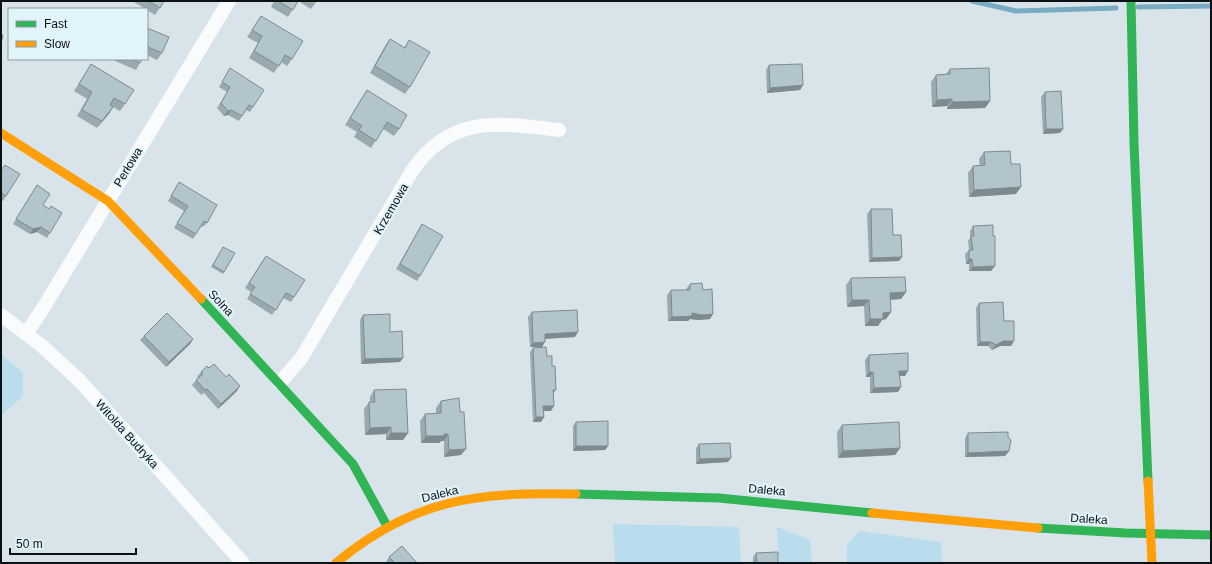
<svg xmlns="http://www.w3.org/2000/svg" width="1212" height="564" font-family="Arial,sans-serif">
<rect width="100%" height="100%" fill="#d8e4ea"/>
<!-- green -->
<path fill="#baddee" d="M 1,354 L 23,373 L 23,396 L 1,416 Z
M 613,524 L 739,527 L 741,563 L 615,563 Z
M 777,527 L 810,540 L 812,563 L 779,563 Z
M 859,531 L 941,542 L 942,563 L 847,563 L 847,545 Z"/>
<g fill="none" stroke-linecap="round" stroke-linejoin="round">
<!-- stream -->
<path stroke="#77acc2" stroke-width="5" d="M 972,1 L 1016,11 L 1116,8
M 1138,7 L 1211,6"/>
<!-- street -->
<path stroke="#f9fbfc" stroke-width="14" d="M 1,315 L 42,346 L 80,381 L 243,563
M 27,332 L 42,310 L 229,1
M 280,383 L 302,357 L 412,171 C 451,114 498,123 559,130"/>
<!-- fast -->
<path stroke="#30b455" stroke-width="9" d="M 1131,1 L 1134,143 L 1148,481
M 201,299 L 353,464 L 387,526
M 576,494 L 719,498 L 872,513
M 1038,528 L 1126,533 L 1211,535"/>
<!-- slow -->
<path stroke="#ff9f0a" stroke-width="9" d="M 1,133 L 108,201 L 201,299
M 1148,481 L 1152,563
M 872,513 L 1038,528
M 336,563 C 414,498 478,492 576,494"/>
</g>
<!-- wall -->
<path fill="#99a9b0" d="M 132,1 L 164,1 L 155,15 L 147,10 L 147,9 L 146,9 Z
M 274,1 L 317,1 L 311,9 L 298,1 L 288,17 L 271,7 Z
M 261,16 L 292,59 L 287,66 L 281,62 L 274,73 L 249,58 L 258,43 L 247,37 Z
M 147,28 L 162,53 L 157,60 L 147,55 Z
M 390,39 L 404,48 L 409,40 L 410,87 L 405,94 L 370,73 L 385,46 Z
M 113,59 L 142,59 L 140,63 L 136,70 L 113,60 Z
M 91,64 L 125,104 L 120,111 L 113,107 L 97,128 L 77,116 L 87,99 L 74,91 Z
M 769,65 L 803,85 L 800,90 L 767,93 L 766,70 Z
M 230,68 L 253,107 L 250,112 L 246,110 L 239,121 L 228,115 L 224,116 L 217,108 L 227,92 L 219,87 Z
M 950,69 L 990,101 L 985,108 L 947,109 L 947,106 L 932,107 L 931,82 L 936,75 L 946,74 Z
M 367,90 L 399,129 L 394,136 L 383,129 L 371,148 L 354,137 L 357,132 L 345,125 Z
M 1045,92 L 1060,133 L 1043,134 L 1041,97 Z
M 984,152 L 1011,164 L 1016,194 L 969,197 L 968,173 L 973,166 L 980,166 L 979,159 Z
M 1,169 L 6,196 L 3,201 L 1,200 Z
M 179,182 L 207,223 L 203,227 L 201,226 L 193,239 L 174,228 L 184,211 L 168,201 Z
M 37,185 L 43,205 L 50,233 L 47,238 L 37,232 L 30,234 L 13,224 Z
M 871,209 L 893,235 L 899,261 L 869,262 L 867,214 Z
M 422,224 L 420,276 L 417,281 L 396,269 Z
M 973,226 L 991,271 L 969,271 L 969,264 L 966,264 L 965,254 L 969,250 L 968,241 L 970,238 L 970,231 Z
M 222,249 L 224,272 L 223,274 L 211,267 Z
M 263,260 L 294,297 L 291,302 L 283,298 L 272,315 L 247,299 L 251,292 L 245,288 Z
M 851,278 L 906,292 L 901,299 L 890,300 L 891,312 L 886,319 L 882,320 L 878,326 L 865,326 L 864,306 L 847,307 L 846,285 Z
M 690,284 L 703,290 L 713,314 L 710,319 L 698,320 L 690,319 L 688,321 L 668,321 L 667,295 L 671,290 L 686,290 L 686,289 Z
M 979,303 L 1004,321 L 1011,346 L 1000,346 L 992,350 L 988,346 L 977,346 L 976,308 Z
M 532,312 L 575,337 L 545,339 L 542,347 L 530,347 L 528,317 Z
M 363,315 L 390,332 L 403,358 L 400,362 L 361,364 L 360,320 Z
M 144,336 L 193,339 L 190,344 L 166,367 L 140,340 Z
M 533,348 L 547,356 L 552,366 L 556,390 L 553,394 L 551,411 L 544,411 L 544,417 L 541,422 L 533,422 L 530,352 Z
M 869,355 L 905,376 L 900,376 L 898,392 L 870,393 L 870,377 L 866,377 L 865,360 Z
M 201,372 L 237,391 L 218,409 L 204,393 L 201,395 L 192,385 L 198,378 L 197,377 Z
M 374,390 L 408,433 L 403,440 L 386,440 L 386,434 L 365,435 L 364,409 L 369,402 L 370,402 L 370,397 Z
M 441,401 L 461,455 L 444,457 L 444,441 L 441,441 L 439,443 L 421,443 L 420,421 L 425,414 L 436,413 L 436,408 Z
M 576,422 L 608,446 L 605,450 L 573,451 L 573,426 Z
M 842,425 L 900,448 L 895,455 L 838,458 L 837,432 Z
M 968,433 L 1009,451 L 1005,456 L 965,457 L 965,438 Z
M 699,444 L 728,462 L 696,464 L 696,448 Z
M 756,553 L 778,563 L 753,563 L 753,557 Z
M 389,557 L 417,563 L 387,563 L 386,562 Z"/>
<!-- shaded-wall -->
<path fill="#7d8a90" d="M 803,85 L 800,90 L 767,93 L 770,88 Z
M 952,99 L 947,106 L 932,107 L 937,100 Z
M 990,101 L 985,108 L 947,109 L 952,102 Z
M 113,107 L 109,114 L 97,128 L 102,121 Z
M 231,110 L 228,115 L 224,116 L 228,111 Z
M 1046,129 L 1063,129 L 1060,133 L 1043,134 Z
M 1021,187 L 1016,194 L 969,197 L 974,190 Z
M 41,227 L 37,232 L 30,234 L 33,229 Z
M 902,257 L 899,261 L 869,262 L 872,258 Z
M 969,259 L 972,259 L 969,264 L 966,264 Z
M 995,266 L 991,271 L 969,271 L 973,267 Z
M 906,292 L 901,299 L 885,300 L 890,293 Z
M 852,300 L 869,300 L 864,306 L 847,307 Z
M 891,312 L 886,319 L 882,320 L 878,326 L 865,326 L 870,319 L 883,313 Z
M 692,313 L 713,314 L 710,319 L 698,320 L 690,319 L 688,321 L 668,321 L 672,317 Z
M 578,332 L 575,337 L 541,339 L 545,334 Z
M 193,339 L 190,344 L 166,367 L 169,362 Z
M 1003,341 L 1014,341 L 1011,346 L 1000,346 L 992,350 L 996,345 Z
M 545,342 L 542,347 L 530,347 L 533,343 Z
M 980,342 L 991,342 L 988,346 L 977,346 Z
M 403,358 L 400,362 L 361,364 L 365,359 Z
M 899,371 L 908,371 L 905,376 L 896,376 Z
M 869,372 L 873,372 L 870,377 L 866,377 Z
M 240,386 L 237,391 L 218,409 L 221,404 Z
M 901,387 L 898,392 L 870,393 L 874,388 Z
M 543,406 L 554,406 L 551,411 L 540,411 Z
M 536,417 L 544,417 L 541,422 L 533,422 Z
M 391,427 L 386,434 L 365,435 L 370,428 Z
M 391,433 L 408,433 L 403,440 L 386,440 Z
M 448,434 L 444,441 L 441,441 L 439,443 L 421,443 L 426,436 Z
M 576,446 L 608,446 L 605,450 L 573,451 Z
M 900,448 L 895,455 L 838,458 L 843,451 Z
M 466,449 L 461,455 L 444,457 L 449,450 Z
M 1009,451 L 1005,456 L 965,457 L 968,453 Z
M 731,458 L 728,462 L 696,464 L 700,459 Z"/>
<!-- building -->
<path fill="#b2c5cd" stroke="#7d8a90" d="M 149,1 L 164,1 L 160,8 Z
M 278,1 L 298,1 L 293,10 Z
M 261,16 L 303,41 L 292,59 L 285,55 L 279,66 L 254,51 L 262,36 L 252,30 Z
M 147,28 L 169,37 L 162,53 L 148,47 L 147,49 Z
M 1,35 L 3,35 L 1,44 Z
M 390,39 L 405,48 L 409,40 L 430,52 L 410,87 L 375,66 Z
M 132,59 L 142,59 L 140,63 Z
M 91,64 L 134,90 L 125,104 L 114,98 L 110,105 L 113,107 L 102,121 L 82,110 L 92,92 L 79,84 Z
M 802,64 L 803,85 L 770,88 L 769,65 Z
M 230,68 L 264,90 L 253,107 L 249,105 L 242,116 L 231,110 L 228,111 L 221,103 L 230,87 L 222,82 Z
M 989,68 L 990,101 L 952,102 L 952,99 L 937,100 L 936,75 L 950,74 L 950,69 Z
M 367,90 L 407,115 L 399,129 L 387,122 L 376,141 L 359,130 L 362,126 L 350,118 Z
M 1061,91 L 1063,129 L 1046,129 L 1045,92 Z
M 1010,151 L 1011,164 L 1020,164 L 1021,187 L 974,190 L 973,166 L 985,165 L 984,152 Z
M 5,165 L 20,174 L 6,196 L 1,193 L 1,169 L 2,169 Z
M 179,182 L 217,205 L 207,223 L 204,221 L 196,234 L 177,223 L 188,206 L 171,196 Z
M 37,185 L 50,194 L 43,205 L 49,209 L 51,206 L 62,213 L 50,233 L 41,227 L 33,229 L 16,219 Z
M 871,209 L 892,209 L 893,235 L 901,235 L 902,257 L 872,258 Z
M 422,224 L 443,236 L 420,276 L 400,264 Z
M 993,225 L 993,236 L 995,236 L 995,266 L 973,267 L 972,259 L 969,259 L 969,250 L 973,250 L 971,236 L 974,236 L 973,226 Z
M 223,247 L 235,253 L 224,272 L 213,265 Z
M 266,256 L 305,280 L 294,297 L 286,293 L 276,310 L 250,294 L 255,287 L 249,283 Z
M 905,277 L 906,292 L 890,293 L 891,312 L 883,313 L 883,319 L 870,319 L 869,300 L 852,300 L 851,278 Z
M 702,283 L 703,290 L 712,289 L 713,314 L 702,315 L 692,313 L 692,316 L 672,317 L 671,290 L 690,290 L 690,284 Z
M 1003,302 L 1004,321 L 1014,321 L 1014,341 L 1003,341 L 996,345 L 991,342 L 980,342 L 979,303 Z
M 577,310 L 578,332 L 545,334 L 545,342 L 533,343 L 532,312 Z
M 167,313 L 193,339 L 169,362 L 144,336 Z
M 390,314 L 390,332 L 402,331 L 403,358 L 365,359 L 363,315 Z
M 546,347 L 547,356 L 552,356 L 552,366 L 555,366 L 556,390 L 553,390 L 554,406 L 543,406 L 544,417 L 536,417 L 533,348 Z
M 908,353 L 908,371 L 899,371 L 901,387 L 874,388 L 873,372 L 869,372 L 869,355 Z
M 214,364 L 226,377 L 229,374 L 240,386 L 221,404 L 207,389 L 205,390 L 196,380 L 203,374 L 201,372 L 207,366 L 209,368 Z
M 406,389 L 408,433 L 391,433 L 391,427 L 370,428 L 369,402 L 375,402 L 374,390 Z
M 459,398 L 460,412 L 464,412 L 466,449 L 449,450 L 448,434 L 444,434 L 444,436 L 426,436 L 425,414 L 441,413 L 441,401 Z
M 608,421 L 608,446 L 576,446 L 576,422 Z
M 899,422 L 900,448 L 843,451 L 842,425 Z
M 1008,432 L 1008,437 L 1011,440 L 1009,451 L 968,453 L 968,433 Z
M 730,443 L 731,458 L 700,459 L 699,444 Z
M 402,546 L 417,563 L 395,563 L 389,557 Z
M 778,552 L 778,563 L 757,563 L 756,553 Z"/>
<g text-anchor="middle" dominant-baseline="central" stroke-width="4" stroke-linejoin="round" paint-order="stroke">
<!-- street labels -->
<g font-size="12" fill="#0a1216" stroke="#e1f4fc">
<text transform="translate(128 167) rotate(-59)">Perłowa</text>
<text transform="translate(391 209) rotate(-60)">Krzemowa</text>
<text transform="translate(221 303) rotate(47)">Solna</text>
<text transform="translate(127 434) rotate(48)">Witolda Budryka</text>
<text transform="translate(767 490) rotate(5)">Daleka</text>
<text transform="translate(440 494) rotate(-14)">Daleka</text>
<text transform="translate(1089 519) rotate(4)">Daleka</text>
</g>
</g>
<!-- border -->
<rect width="1212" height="564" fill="none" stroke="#0a1216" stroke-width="4"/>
<!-- legend -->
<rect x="8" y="8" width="140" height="52" fill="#e1f4fc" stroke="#8b9aa0"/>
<rect x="16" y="21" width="20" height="6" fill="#30b455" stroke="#8b9aa0"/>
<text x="44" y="28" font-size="12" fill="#0a1216">Fast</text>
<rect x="16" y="41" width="20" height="6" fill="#ff9f0a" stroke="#8b9aa0"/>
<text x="44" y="48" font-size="12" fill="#0a1216">Slow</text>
<!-- scale -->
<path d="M10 548v6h126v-6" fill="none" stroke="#0a1216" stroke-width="2"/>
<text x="16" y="548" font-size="12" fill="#0a1216" stroke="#e1f4fc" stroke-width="3" paint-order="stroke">50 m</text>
</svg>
